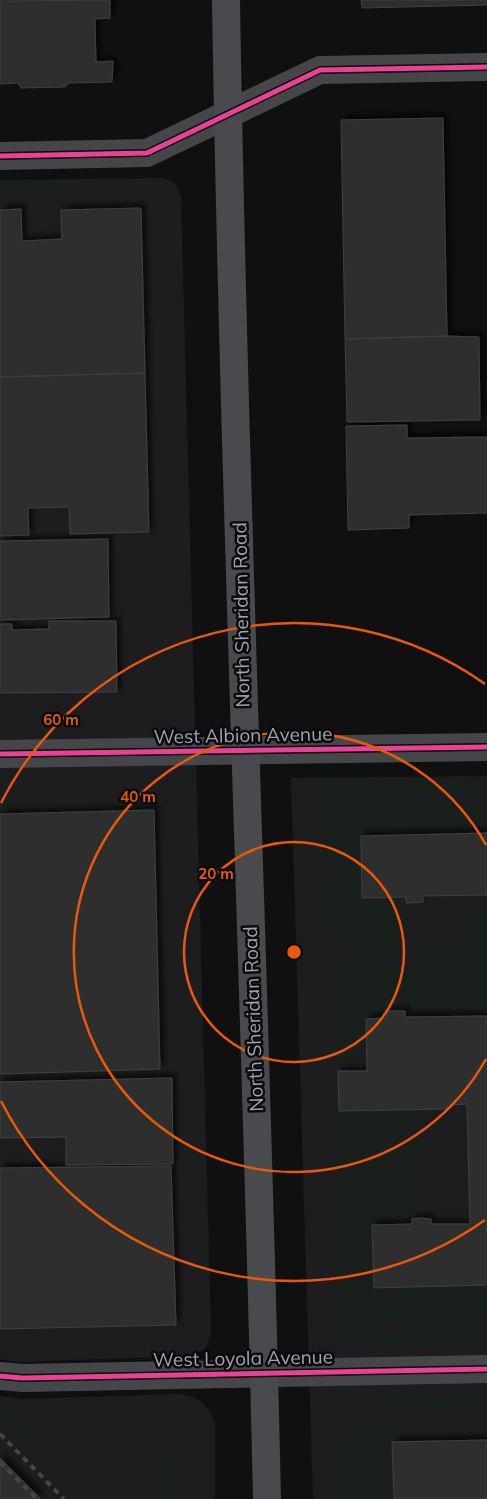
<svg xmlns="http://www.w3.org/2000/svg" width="487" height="1499" font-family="Mulish,sans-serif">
<defs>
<filter id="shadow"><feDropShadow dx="4.5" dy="-4.5" stdDeviation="2.5" flood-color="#0009"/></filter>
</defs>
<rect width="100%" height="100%" fill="#101010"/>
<!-- built -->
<path fill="#1d1d1f" d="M 162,178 L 171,181 L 177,186 L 181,197 L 211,1331 L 206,1349 L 189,1356 L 17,1362 L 0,1359 L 0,180 Z
M 487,776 L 487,1499 L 313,1499 L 291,778 Z
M 179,1394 L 191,1396 L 202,1402 L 211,1413 L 215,1424 L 215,1499 L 0,1499 L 0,1396 L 22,1399 Z"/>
<!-- green -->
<path fill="#191f1a" d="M 61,181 L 62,195 L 0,196 L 0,182 Z
M 487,778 L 487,794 L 325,796 L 325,780 Z
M 487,804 L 487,833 L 361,836 L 362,895 L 354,894 L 345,897 L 344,902 L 346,956 L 330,956 L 325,805 Z
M 406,897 L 407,939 C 404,962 373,956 356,956 L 354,899 Z
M 487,908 L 487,1016 L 405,1017 C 405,1013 404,1009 403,1005 C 402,987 410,961 421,947 L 459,945 L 458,909 Z
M 330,964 L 356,964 L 356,967 L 393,966 L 397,967 L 400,971 L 394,991 L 393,1011 L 387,1018 L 366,1019 L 366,1024 L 355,1025 L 356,1061 L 341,1061 L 332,1064 Z
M 332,1102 L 339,1102 L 340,1111 L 407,1110 L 407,1113 L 418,1113 L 420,1163 L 377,1164 L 377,1174 L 420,1174 L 422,1218 L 413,1219 L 412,1224 L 372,1225 L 374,1287 L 487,1285 L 487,1319 L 340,1324 Z
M 487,1330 L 487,1346 L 341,1350 L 340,1333 Z
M 487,1395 L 487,1411 L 380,1413 L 379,1397 Z
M 0,1404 L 94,1499 L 80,1499 L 0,1422 Z
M 487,1427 L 487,1440 L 381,1442 L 382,1499 L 344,1499 L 343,1430 Z
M 172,1448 L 176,1448 L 177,1499 L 169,1499 C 169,1482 162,1482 155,1470 C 155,1458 162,1452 172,1448 Z"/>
<!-- building -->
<path fill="#2e2e2f" stroke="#3f4044" filter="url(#shadow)" d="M 110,0 L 110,18 L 95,19 L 96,62 L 113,61 L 112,82 L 69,83 L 65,87 L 21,88 L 18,83 L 0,84 L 0,1 Z
M 361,0 L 487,0 L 487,5 L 362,8 Z
M 443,118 L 447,336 L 345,339 L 341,120 Z
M 141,208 L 145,373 L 0,377 L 0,210 L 21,209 L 22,241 L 62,239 L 61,210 Z
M 447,336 L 479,337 L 480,420 L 347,422 L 345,339 Z
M 145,373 L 149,532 L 70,534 L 69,507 L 28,508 L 29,535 L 0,536 L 0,377 Z
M 407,425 L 407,438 L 487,437 L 487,513 L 409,515 L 409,528 L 348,530 L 346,426 Z
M 108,539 L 109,617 L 0,620 L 0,541 Z
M 49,621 L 116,621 L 117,692 L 0,693 L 0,624 L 12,624 L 12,630 L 49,629 Z
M 154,810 L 160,1069 L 0,1074 L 0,814 Z
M 487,833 L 487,895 L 423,896 L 423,902 L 406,903 L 406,897 L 362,898 L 361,836 Z
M 387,1011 L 405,1011 L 405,1017 L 487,1016 L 487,1285 L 374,1288 L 372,1225 L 412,1224 L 412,1219 L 422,1218 L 431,1219 L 431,1224 L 470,1224 L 467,1104 L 447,1105 L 447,1109 L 339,1111 L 338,1071 L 367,1071 L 366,1019 L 387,1018 Z
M 172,1078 L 173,1164 L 66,1165 L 66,1137 L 0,1138 L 0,1082 Z
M 171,1166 L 176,1325 L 0,1329 L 0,1168 Z
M 487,1440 L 487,1499 L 394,1499 L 392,1442 Z
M 0,1458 L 41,1499 L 0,1499 Z"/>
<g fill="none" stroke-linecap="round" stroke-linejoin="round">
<!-- street -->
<path stroke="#454649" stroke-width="28" d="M 0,156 L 147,153 L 320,70 L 487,67
M 0,754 L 487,747
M 0,1376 L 23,1378 L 487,1369"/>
<!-- secondary -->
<path stroke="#494a4d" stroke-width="28" d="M 226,0 C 234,500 256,999 267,1499"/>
<!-- rail -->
<path stroke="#454649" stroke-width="4" stroke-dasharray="6 5" stroke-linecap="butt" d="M 0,1434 L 64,1499
M 0,1462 L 37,1499"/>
<defs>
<path id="cycleway" d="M 0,156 L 147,153 L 320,70 L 487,67
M 0,754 L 487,747
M 0,1376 L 23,1378 L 487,1369"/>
</defs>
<!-- cycleway casing -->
<use href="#cycleway" stroke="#0b0b0c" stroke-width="8"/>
<!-- cycleway -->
<use href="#cycleway" stroke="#ea4096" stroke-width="5"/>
</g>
<!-- distance rings -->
<g fill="none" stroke="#e8590c" stroke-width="2.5">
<circle cx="294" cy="952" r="110"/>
<path d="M486 1059A220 220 0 1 1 486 845"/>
<path d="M485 1220A329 329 0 0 1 1 1101M1 803A329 329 0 0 1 485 684"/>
</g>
<g text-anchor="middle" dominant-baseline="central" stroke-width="5" stroke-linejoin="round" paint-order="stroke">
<!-- street labels -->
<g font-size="19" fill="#a0a4b2" stroke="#0b0b0c">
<text transform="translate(241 615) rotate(-91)">North Sheridan Road</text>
<text transform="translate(243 735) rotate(-1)">West Albion Avenue</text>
<text transform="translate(253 1019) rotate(-92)">North Sheridan Road</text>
<text transform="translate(243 1358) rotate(-1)">West Loyola Avenue</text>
</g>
</g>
<circle cx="294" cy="952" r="8" fill="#e8590c" stroke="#0b0b0c" stroke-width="2.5"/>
<g font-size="15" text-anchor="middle" font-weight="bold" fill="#e8590c" stroke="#0b0b0c" stroke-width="5" stroke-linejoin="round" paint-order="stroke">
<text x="61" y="725">60 m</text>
<text x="138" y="802">40 m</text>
<text x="216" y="879">20 m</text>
</g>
</svg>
